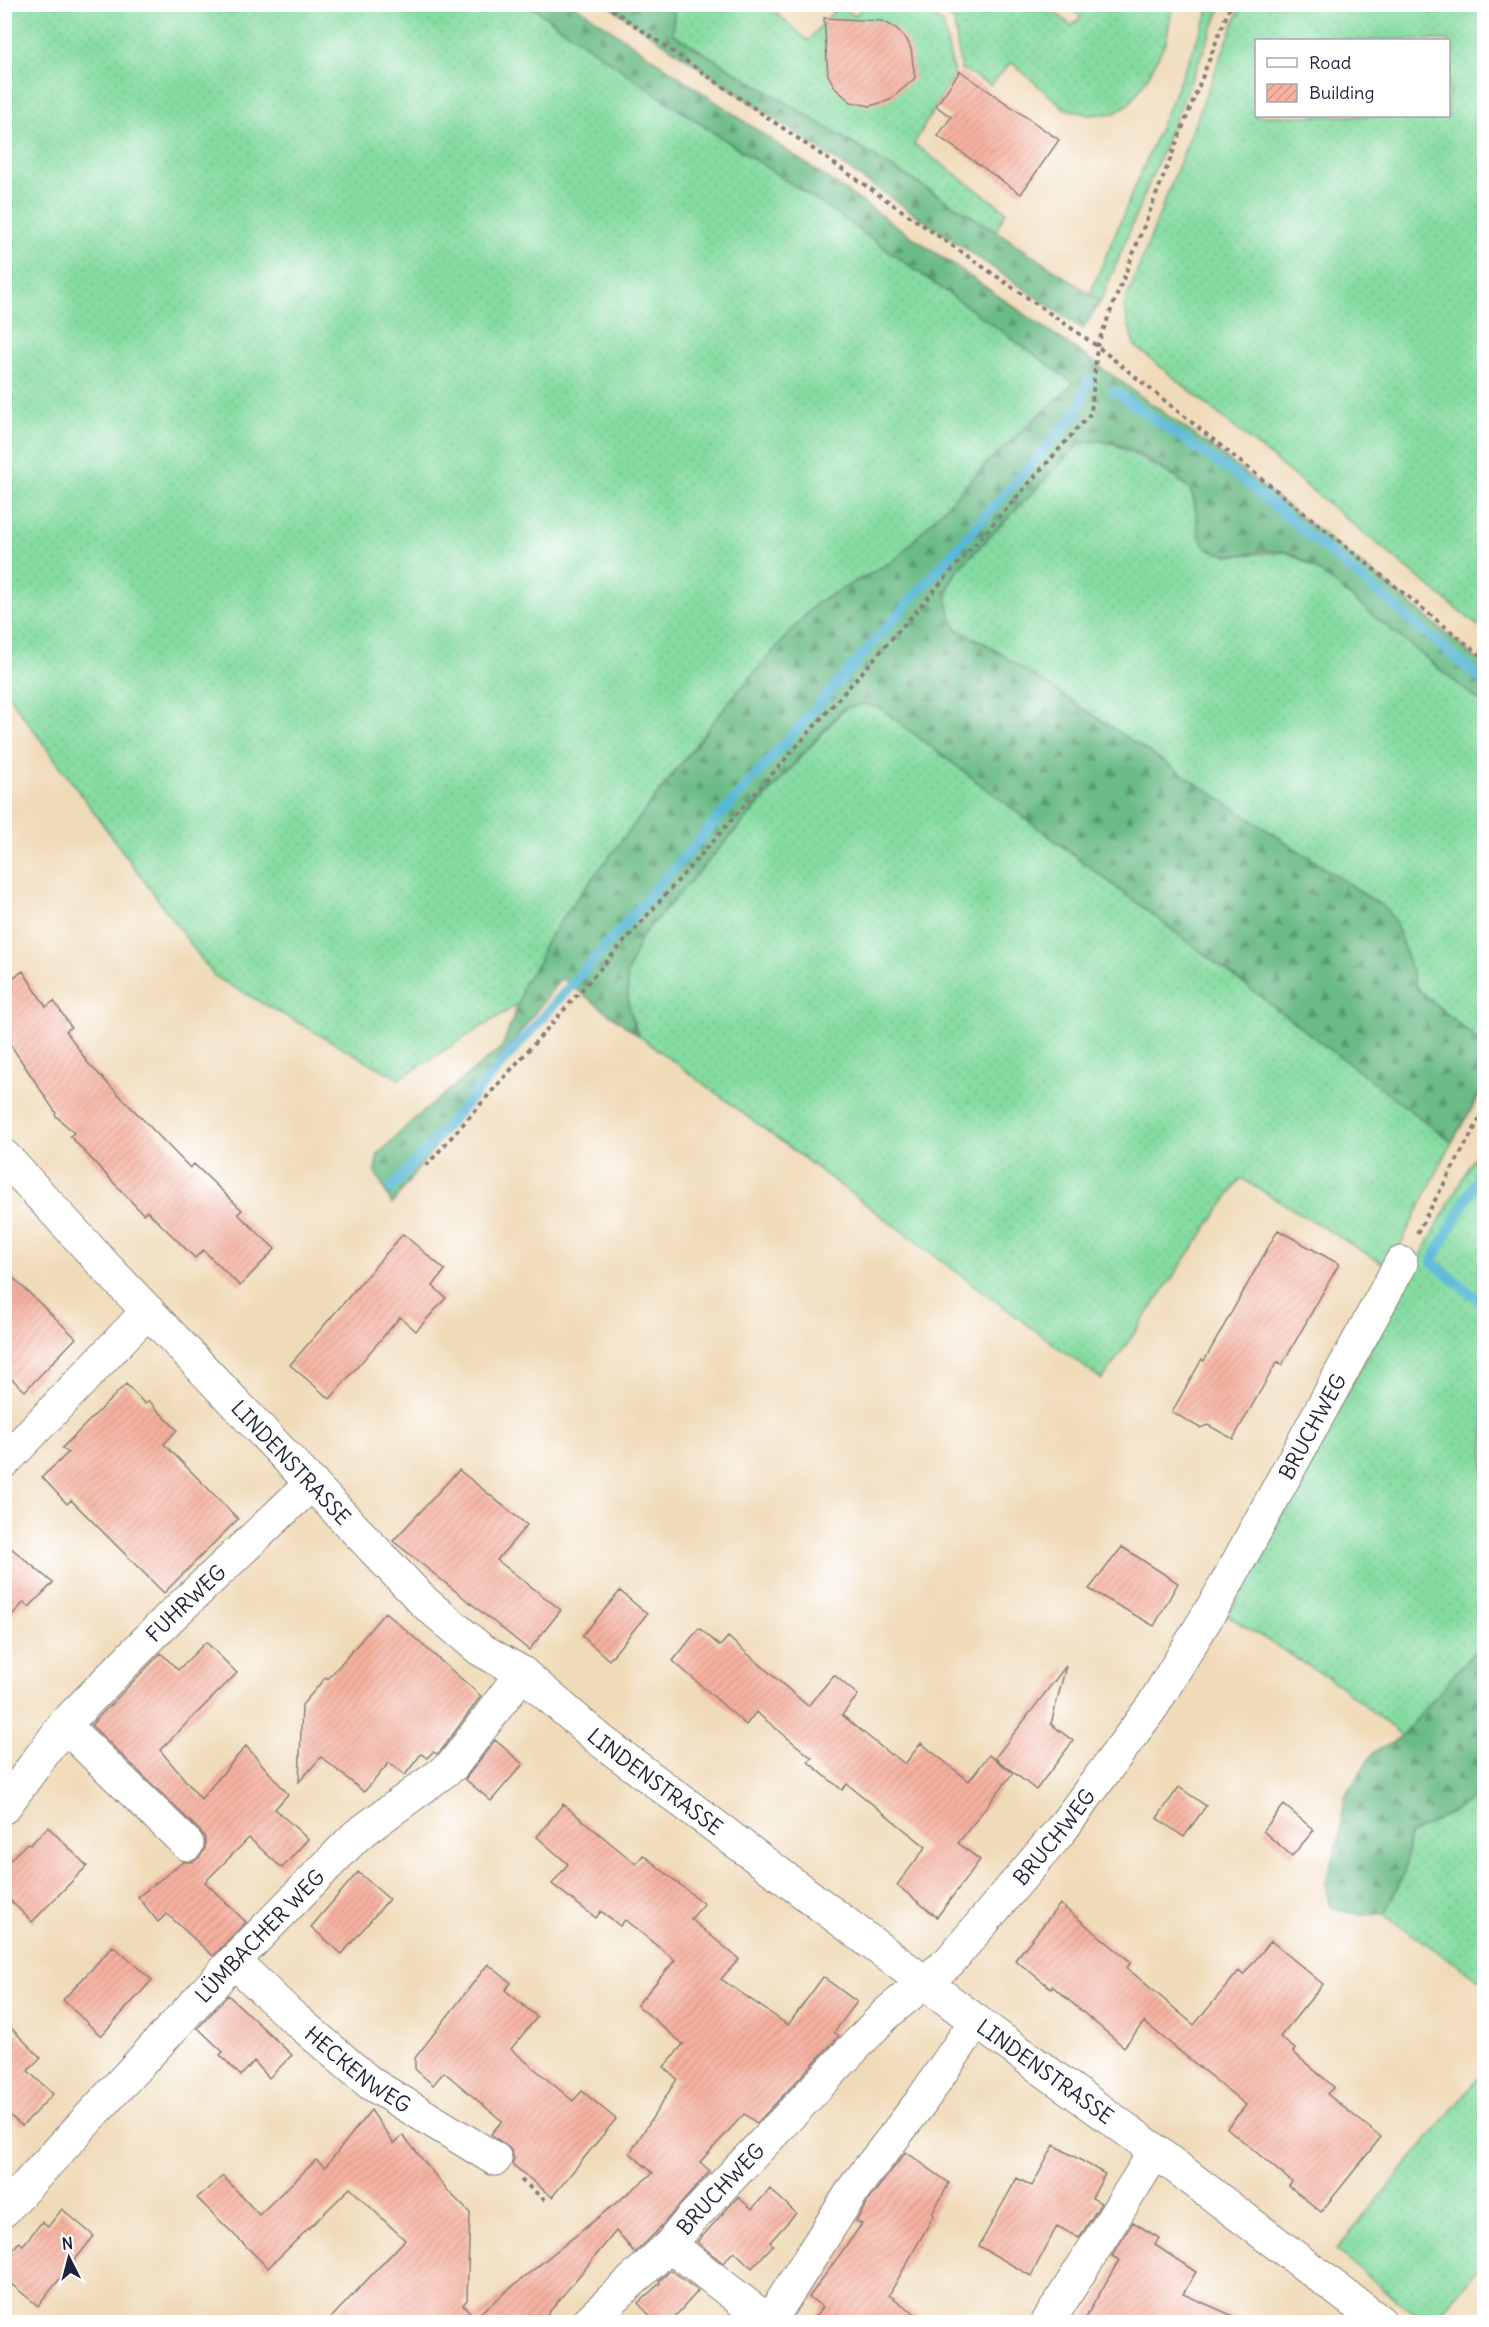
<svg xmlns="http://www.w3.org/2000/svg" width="1489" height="2327" font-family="Delius,sans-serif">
<defs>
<pattern id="grass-dots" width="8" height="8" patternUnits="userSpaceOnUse" patternTransform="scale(1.5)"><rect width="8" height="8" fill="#84dba0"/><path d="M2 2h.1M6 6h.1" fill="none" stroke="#72bc8b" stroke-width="1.8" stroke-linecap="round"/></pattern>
<pattern id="forest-firs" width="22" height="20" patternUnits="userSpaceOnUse" patternTransform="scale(1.5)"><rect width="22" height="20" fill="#6bbb86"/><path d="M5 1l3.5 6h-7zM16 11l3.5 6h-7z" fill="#58986f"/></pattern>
<pattern id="building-hatch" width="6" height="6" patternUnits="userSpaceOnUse" patternTransform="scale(1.5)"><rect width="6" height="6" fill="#f6b19f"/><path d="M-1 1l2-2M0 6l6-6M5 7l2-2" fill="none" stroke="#d3988a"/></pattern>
</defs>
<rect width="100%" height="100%" fill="#fff"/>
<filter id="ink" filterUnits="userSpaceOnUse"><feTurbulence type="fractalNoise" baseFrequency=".0167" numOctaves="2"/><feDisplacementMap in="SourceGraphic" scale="12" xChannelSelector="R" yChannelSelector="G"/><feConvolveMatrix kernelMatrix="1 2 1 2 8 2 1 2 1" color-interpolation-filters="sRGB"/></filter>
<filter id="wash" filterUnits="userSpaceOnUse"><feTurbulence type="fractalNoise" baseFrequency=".008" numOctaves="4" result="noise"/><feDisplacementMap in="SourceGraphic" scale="24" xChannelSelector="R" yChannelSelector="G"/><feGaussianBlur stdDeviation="1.35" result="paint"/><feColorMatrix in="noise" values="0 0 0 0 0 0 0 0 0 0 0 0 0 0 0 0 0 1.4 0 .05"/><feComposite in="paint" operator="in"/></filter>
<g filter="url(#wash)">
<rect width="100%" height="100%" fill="#f0dbb9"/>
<!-- grass -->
<path fill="url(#grass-dots)" stroke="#537e6e" stroke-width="1.5" fill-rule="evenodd" d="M 8,4 L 529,5 L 663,99 L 837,214 L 1075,383 L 988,462 L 895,560 L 816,603 L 732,698 L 571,906 L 561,977 L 399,1079 L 214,976 L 5,691 L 4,8 Z
M 674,5 L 767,5 L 808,41 L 839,5 L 855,16 L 864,5 L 920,5 L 943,24 L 954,74 L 914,144 L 1006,211 L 996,231 L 673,34 Z
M 931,5 L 1045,5 L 1072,26 L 1081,17 L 1065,5 L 1173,5 L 1166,41 L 1149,75 L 1131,102 L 1115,113 L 1089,115 L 1064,108 L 1011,62 L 991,85 L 961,69 L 954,21 Z
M 1206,5 L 1222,5 L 1101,301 L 1090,294 L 1207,16 Z
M 1241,5 L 1484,5 L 1484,631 L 1134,345 L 1124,306 ZM 1256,40 L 1448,40 L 1448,116 L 1256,116 Z
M 1093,440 L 1115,444 L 1177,478 L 1191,490 L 1196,511 L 1227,556 L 1287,552 L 1315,568 L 1484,705 L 1484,1045 L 1417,989 L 1395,921 L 1385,908 L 987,645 L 957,629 C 944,604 943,593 958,569 L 1080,444 Z
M 862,704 L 880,708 L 1452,1142 L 1389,1267 L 1241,1178 L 1102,1380 L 638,1035 L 629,1007 L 627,974 L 641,937 L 844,709 Z
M 1484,1138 L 1484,1630 L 1481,1644 L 1402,1736 L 1338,1684 L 1228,1616 Z
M 1484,1794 L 1484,1983 L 1384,1915 L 1406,1869 L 1409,1835 Z
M 1484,2071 L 1484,2262 L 1434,2322 L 1424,2322 L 1336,2250 Z"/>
<!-- forest -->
<path fill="url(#forest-firs)" stroke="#466e60" stroke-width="1.5" d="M 529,5 L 575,5 L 1087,357 L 1218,452 L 1399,594 L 1484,665 L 1484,705 L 1315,568 C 1307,563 1296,554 1287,552 C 1260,546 1234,563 1210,549 C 1189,536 1202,508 1190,490 C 1184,479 1129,448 1116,444 C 1103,440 1092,440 1080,444 L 958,569 C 943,592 944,604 957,629 L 987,645 L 1385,908 L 1395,921 L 1417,989 L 1484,1045 L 1484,1088 L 1452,1142 L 880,708 L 862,704 L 843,709 L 641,937 L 627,974 L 629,1007 L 638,1035 L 561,978 L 392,1204 L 375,1171 L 378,1154 L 413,1120 L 502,1047 L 519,1002 L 523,984 L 540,960 L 542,948 L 571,906 L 732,698 L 816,603 L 895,560 L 988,462 L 1074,383 L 837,214 L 663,99 Z
M 608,5 L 674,5 L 673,34 L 996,231 L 1101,301 L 1083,329 Z
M 1484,1630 L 1484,1794 L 1409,1835 L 1406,1869 L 1384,1915 L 1350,1913 L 1330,1907 L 1325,1885 L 1338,1843 L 1345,1796 L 1373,1753 L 1402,1736 L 1481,1644 Z"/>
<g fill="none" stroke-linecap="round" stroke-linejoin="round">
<!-- stream -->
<path stroke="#58b8d7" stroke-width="10" d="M 1114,391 L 1242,479 L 1484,681
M 1484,1167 L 1432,1262 L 1484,1304
M 391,1189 L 1078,411 L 1089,379"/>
</g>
<g id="blocks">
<!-- building -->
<path fill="url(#building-hatch)" d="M 824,18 L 881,21 L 896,28 L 907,40 L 911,49 L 915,78 L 890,100 L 870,106 L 851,102 L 836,89 L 828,75 Z
M 960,71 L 1059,140 L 1021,194 L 938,136 L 951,117 L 936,106 Z
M 23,971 L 46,1007 L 54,1001 L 71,1027 L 66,1031 L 88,1063 L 190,1168 L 194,1164 L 242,1210 L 238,1214 L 275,1249 L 240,1286 L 203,1250 L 195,1258 L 147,1211 L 143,1214 L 70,1136 L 74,1133 L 55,1115 L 56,1113 L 4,1035 L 4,983 Z
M 1278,1230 L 1339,1264 L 1282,1365 L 1277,1362 L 1233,1439 L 1208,1425 L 1200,1428 L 1172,1412 L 1202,1359 L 1204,1361 Z
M 403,1234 L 445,1270 L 433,1286 L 446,1298 L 416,1331 L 400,1317 L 330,1399 L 290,1365 Z
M 4,1269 L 76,1338 L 25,1391 L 4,1372 Z
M 126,1384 L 145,1404 L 149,1401 L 177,1430 L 164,1444 L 238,1519 L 164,1593 L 71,1500 L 67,1504 L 42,1477 L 68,1453 L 62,1448 Z
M 459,1470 L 527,1525 L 497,1560 L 561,1610 L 529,1650 L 393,1541 Z
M 4,1542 L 53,1583 L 29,1607 L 24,1602 L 4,1624 Z
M 1122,1547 L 1178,1583 L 1154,1626 L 1089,1589 Z
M 620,1591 L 647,1614 L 609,1660 L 582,1636 Z
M 385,1612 L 481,1696 L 440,1752 L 436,1754 L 433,1752 L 427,1758 L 421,1754 L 405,1775 L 389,1763 L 364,1792 L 321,1757 L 299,1782 L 302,1705 L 326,1677 L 328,1679 Z
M 699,1628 L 720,1646 L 728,1637 L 808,1706 L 834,1675 L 858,1695 L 842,1715 L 891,1755 L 892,1754 L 905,1764 L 921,1743 L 969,1781 L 989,1755 L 1013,1773 L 958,1843 L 980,1860 L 937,1917 L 897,1885 L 926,1847 L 847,1784 L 842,1790 L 808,1762 L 812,1758 L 756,1712 L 746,1725 L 673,1661 Z
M 206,1642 L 237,1673 L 160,1750 L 201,1799 L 246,1746 L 288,1794 L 275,1809 L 308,1839 L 282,1868 L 249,1838 L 205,1882 L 246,1922 L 213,1956 L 167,1914 L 158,1922 L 138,1897 L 183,1862 L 193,1862 L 200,1857 L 205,1848 L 205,1838 L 200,1831 L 91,1725 L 161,1653 L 178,1670 Z
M 1066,1666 L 1051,1724 L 1073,1741 L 1036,1790 L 995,1758 Z
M 495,1740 L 523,1764 L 491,1801 L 465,1779 Z
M 1179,1787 L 1206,1806 L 1184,1837 L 1157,1818 Z
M 563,1804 L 636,1864 L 643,1855 L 704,1904 L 691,1919 L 739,1959 L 721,1979 L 788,2025 L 823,1977 L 857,2002 L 834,2032 L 839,2036 L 757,2123 L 744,2114 L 700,2162 L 710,2171 L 656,2232 L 635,2253 L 616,2231 L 541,2322 L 327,2322 L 405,2240 L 350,2188 L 268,2268 L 197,2198 L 223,2176 L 259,2215 L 316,2160 L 325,2167 L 371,2110 L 394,2144 L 403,2135 L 446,2189 L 470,2213 L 467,2300 L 463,2305 L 475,2317 L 653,2173 L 630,2153 L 677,2079 L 664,2067 L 683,2044 L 637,2005 L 675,1960 L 625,1920 L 620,1926 L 601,1911 L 596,1918 L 552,1884 L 568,1864 L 537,1837 Z
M 1284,1805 L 1314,1830 L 1292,1856 L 1263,1831 Z
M 48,1827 L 87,1866 L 32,1922 L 4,1894 L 4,1866 L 27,1843 L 30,1845 Z
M 358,1872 L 389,1899 L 342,1954 L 311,1927 Z
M 1060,1904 L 1131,1962 L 1127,1968 L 1194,2025 L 1239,1971 L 1243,1975 L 1271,1941 L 1323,1984 L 1280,2037 L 1295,2049 L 1293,2052 L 1334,2087 L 1327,2094 L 1381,2137 L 1321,2212 L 1289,2186 L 1292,2182 L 1227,2128 L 1246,2105 L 1144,2022 L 1124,2047 L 1052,1986 L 1051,1988 L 1015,1960 Z
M 113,1946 L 152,1980 L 101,2036 L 63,2000 Z
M 488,1964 L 511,1983 L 505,1990 L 537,2017 L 511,2049 L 573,2101 L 582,2091 L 616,2119 L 552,2197 L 512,2164 L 514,2159 L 511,2150 L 491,2134 L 502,2121 L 444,2072 L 433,2085 L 415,2069 L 415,2058 Z
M 228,1995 L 292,2055 L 269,2078 L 254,2061 L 241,2076 L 220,2055 L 223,2052 L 198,2028 Z
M 4,2021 L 41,2058 L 28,2071 L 53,2094 L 22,2126 L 4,2110 Z
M 1054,2145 L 1105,2174 L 1092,2198 L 1101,2203 L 1079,2238 L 1057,2226 L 1031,2276 L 979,2246 L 1017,2178 L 1032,2186 Z
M 906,2152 L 949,2183 L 932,2214 L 934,2215 L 889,2295 L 927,2322 L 812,2322 L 823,2307 L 809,2297 L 862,2224 L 856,2221 L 870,2198 Z
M 770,2189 L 796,2213 L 770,2242 L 773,2245 L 752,2268 L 734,2251 L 723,2263 L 697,2242 L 738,2197 L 752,2209 Z
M 62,2209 L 94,2236 L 38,2306 L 4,2278 L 4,2260 L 19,2242 L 23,2245 L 42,2222 L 48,2227 Z
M 1133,2222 L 1159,2238 L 1155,2245 L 1196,2272 L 1183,2294 L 1247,2322 L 1083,2322 L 1119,2260 L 1112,2256 Z
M 671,2270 L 698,2291 L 670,2322 L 656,2322 L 638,2303 L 660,2283 L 659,2281 Z"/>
</g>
</g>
<g filter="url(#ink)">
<use href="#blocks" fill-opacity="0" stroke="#897e7a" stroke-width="1.5"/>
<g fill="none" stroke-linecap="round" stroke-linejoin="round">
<defs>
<g id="minor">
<path id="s1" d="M 4,1156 L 105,1266 L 424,1602 L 480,1649 L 522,1673 L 600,1740 L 976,2021 L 1138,2138 L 1380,2322"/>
<path d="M 4,1462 L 148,1311"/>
<path d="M 64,1725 L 187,1844"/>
<path id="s2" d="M 4,1807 L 64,1725 L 168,1619 L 312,1483"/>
<path id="s3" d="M 234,1961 L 288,2013 L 370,2083 L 495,2159"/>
<path id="s4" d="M 4,2210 L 234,1961 L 356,1836 L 453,1765 L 522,1673"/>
<path d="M 670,2245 L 769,2322"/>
<path id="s5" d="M 588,2322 L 670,2245 L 691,2219 L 887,2013 L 949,1962 L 1061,1830 L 1152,1707 L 1219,1597 L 1401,1263"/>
<path d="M 769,2322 L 855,2187 L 920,2103 L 976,2021"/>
<path d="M 1048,2322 L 1155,2152"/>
</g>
</defs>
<!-- minor casing -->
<use href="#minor" stroke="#897e7a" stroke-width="35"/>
<!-- path -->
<path stroke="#897e7a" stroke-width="4" stroke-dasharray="4.5 4.5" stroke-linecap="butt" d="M 604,4 L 1097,346 L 1484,658
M 426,1166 L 1091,413 L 1097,346 L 1231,4
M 1417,1233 L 1484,1111
M 521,2180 L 545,2200"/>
<!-- minor -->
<use href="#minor" stroke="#fff" stroke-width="33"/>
</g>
</g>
<g text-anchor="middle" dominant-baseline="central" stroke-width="4.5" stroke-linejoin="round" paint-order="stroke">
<!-- street labels -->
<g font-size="21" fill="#22223b" stroke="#fff">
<text stroke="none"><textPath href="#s5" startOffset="1160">BRUCHWEG</textPath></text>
<text stroke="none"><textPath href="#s1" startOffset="420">LINDENSTRASSE</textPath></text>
<text stroke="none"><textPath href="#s2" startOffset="274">FUHRWEG</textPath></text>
<text stroke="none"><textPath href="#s1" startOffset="906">LINDENSTRASSE</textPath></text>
<text stroke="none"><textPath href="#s5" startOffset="674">BRUCHWEG</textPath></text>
<text stroke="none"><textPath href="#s4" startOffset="375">LÜMBACHER WEG</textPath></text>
<text stroke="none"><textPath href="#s3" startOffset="165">HECKENWEG</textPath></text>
<text stroke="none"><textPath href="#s1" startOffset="1392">LINDENSTRASSE</textPath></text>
<text stroke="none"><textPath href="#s5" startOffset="188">BRUCHWEG</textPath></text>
</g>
</g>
<!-- margin -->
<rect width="1489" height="2327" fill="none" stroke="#fff" stroke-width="24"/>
<!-- legend -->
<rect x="1255" y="39" width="195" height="78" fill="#ffffff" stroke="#a7a7b1" stroke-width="1.5"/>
<rect x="1267" y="58" width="30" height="9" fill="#ffffff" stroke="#a7a7b1" stroke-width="1.5"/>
<text x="1309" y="69" font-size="18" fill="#22223b">Road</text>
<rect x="1267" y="84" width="30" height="18" fill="url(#building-hatch)" stroke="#a7a7b1" stroke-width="1.5"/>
<text x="1309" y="99" font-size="18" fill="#22223b">Building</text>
<!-- north arrow -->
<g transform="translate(69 2258) rotate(354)" stroke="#ffffff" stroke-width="4.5" paint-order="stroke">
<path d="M0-4.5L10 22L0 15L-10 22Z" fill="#22223b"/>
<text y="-9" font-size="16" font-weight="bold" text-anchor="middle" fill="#22223b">N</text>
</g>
</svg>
